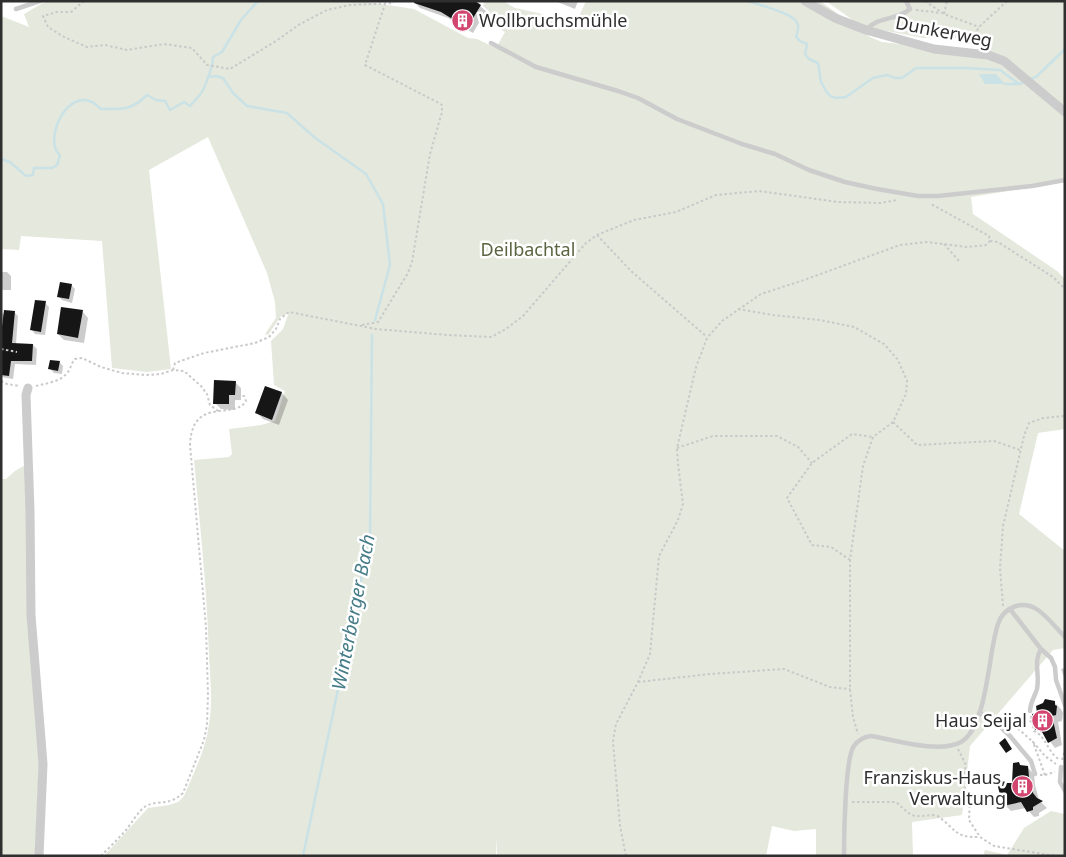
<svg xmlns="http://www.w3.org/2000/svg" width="1066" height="857" font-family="'Noto Sans',sans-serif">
<rect width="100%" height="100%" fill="#fff"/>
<!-- green -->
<path fill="#e5e8dc" d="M 46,1 L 361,1 L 414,9 L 468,38 L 477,39 L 496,48 L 505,32 L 485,20 L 489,11 L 483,6 L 485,1 L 503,1 L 515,8 L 538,13 L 575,25 L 586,1 L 820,1 L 870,37 L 882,42 L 934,48 L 979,50 L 980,46 L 957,38 L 923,38 L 861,26 L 826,1 L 1065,1 L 1065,182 L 971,197 L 973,214 L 1057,271 L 1065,279 L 1065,429 L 1038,433 L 1019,514 L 1065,551 L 1065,648 L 1053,650 L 970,746 L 962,815 L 912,822 L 913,856 L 816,856 L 816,829 L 794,831 L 772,826 L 766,856 L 497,856 L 496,836 L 496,856 L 104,856 L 148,808 L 169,805 L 178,802 L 184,796 C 194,772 206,749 209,724 C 213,701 210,677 209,655 C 207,590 200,525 194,460 L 229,457 L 232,454 L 229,429 L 261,425 L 275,421 L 285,391 L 274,385 L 271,341 L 283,329 L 289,312 L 284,316 L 281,316 L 268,335 L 265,334 L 276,318 L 275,302 L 267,273 L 208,137 L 149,170 L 171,369 L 147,372 L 112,368 L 102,241 L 21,236 L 19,250 L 1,249 L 1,16 L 29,27 L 24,14 Z
M 27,464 L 39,763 L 35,856 L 1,856 L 1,479 L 6,479 L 15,471 Z
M 1051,811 L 1065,814 L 1065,856 L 983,856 L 985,850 L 1007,855 L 1024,828 Z"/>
<!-- water -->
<path fill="#cae2e6" d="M 979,74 L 996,74 L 1005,84 L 985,84 Z"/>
<!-- shadow -->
<path fill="#0003" d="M 555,1 L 578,1 L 575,9 Z
M 414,2 L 480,6 L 486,11 L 473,33 L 448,18 L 420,8 Z
M 1,272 L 7,272 L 11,276 L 11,290 L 1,290 Z
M 71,285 L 75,289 L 72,303 L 62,300 L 58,296 Z
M 45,303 L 49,307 L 45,335 L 35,334 L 32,330 Z
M 82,311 L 88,318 L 84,343 L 64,340 L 58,334 Z
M 14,312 L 18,316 L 16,344 L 33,345 L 37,349 L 36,365 L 15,364 L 13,379 L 1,377 L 1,314 Z
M 59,362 L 63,366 L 62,374 L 54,373 L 50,369 Z
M 235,382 L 241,388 L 241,400 L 235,400 L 235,410 L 221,409 L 215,403 Z
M 266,388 L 282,393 L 288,400 L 279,425 L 263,419 L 257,413 Z
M 1065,668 L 1065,680 L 1061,669 Z
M 1054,702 L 1061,709 L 1063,713 L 1062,721 L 1058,722 L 1062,745 L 1055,748 L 1045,735 L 1037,729 Z
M 1019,763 L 1021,766 L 1028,768 L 1034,774 L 1035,785 L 1039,800 L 1047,808 L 1039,813 L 1039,816 L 1034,817 L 1026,808 L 1011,811 L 1005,805 L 1013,784 Z"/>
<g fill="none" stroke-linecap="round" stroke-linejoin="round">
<!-- stream -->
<path stroke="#cae2e6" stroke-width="2.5" d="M 748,1 C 758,5 796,13 798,25 C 799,28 797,33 796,37 L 800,41 L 807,44 L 805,54 L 809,59 L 818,63 L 821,82 L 826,91 L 830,96 L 836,98 L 846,97 L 873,78 L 887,75 L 895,78 L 902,78 L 916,68 L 966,68 L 1000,70 L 1019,84
M 208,77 L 216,76 L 223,78 L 233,93 L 247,106 L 287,113 L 314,137 L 366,174 L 383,204 L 390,265 L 375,320
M 1031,79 L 1036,77 L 1065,49
M 1005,84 L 1019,84 L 1026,81
M 1,159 L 10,162 L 26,176 L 33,175 L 34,168 L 52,168 L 57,165 L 60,156 C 59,154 57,152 56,150 C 48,131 68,91 92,102 C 95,103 98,107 101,109 C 122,109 131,111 147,95 L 156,100 L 165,101 L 170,110 L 184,102 L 190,106 C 194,101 200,96 203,90 C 207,81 213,67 213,57 L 222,52 L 241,20 L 258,1
M 303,856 L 370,537 L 372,335"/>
</g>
<!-- building -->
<path fill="#161616" d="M 414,1 L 475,1 L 481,5 L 467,28 L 441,12 L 414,3 Z
M 60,282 L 72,284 L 69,299 L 57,297 Z
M 35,300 L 46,301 L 41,332 L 30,330 Z
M 61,307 L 83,310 L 78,338 L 57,334 Z
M 4,310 L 15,311 L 12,343 L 33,344 L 32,361 L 11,361 L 9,376 L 1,375 L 1,335 Z
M 50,360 L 60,361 L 58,371 L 48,369 Z
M 214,380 L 236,381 L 235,395 L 229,395 L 229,404 L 213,404 Z
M 265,386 L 282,392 L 272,420 L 255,413 Z
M 1045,699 L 1055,701 L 1055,705 L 1057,706 L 1056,715 L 1052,716 L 1057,738 L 1048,743 L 1041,730 L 1035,730 L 1032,714 L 1037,713 L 1036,706 L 1043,703 Z
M 1005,738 L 1012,749 L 1006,753 L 999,743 Z
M 1019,762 L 1020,765 L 1028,766 L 1029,777 L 1033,793 L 1037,798 L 1043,801 L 1033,807 L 1033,810 L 1027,812 L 1021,802 L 1003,806 L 998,787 L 999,783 L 1012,783 L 1013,763 Z"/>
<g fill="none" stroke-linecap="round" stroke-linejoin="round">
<!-- path -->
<path stroke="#c9c9c9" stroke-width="2" stroke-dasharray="2.5 2.5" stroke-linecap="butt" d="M 84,1 L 71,12 L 57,12 L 43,16 L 48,27 L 64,37 L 87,47 L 105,45 L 127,50 L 164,44 L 192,48 L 207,65 L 230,69 L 276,41 L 300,24 L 327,10 L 350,5 L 394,3
M 925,1 L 944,14 L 979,27
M 916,10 L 941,13
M 944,14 L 947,1
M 970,44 L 979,27 L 1007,1
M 597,235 L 631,271 L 707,337
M 990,241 L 998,242 L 1053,277 L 1065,289
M 944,244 L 959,261
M 738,309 L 773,315 L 820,320 L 854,327 L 884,344 L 898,360 L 907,381 L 906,394 L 893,422 L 873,437 L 863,466 L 850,560 L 850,689 L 853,717 L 858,734
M 362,325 L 378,322 L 408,273 L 412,262 L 430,154 L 442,112 L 442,105 L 437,102 L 365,65 L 385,4
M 1,349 L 17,352
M 173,370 L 175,363 L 204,353 L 255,343 L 269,337 L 276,329 L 280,319 L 289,312 L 376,329 L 447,335 L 491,337 L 506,329 L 523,316 L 586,243 L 597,235 L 634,220 L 676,212 L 716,195 L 759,191 L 838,202 L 881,203 L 897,200
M 1,381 L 7,384 L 20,386
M 36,386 C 47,383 60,382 67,373 C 71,369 71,363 75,359 L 82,358 L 101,367 L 122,373 L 146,375 L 161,374 L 173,370 L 184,371 L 201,386 L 207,394 L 210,405 L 218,411
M 893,422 L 917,445 L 994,441 L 1020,450
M 677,448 L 713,436 L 777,436 L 798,447 L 812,463
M 850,560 L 831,547 L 812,545 L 787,498 L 812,463 L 852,434 L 873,437
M 1003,606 L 1000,568 L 1003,526 L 1024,436 L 1029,423 L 1043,418 L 1065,416
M 638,682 L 710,674 L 784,669 L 830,687 L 850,689
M 1031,716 L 1034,731 C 1046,736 1047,752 1060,760
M 1032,721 L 1020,724 L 1015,723 L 1014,725 L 1033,742
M 958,749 L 966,765 L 963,783 L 970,800 L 969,820 L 980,837 L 994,846 L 1056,856
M 1062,760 L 1065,750
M 1040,775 L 1045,775 L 1055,772
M 1045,775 L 1033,742 L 1045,756 L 1056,764
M 852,802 L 896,802 C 916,820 910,816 936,815 C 956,828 953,838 980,837
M 101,856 C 109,848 118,839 126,830 C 132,823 138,811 146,806 C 160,799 168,807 183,793 L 204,740 L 207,725 L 208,695 L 206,627 L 190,445 C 192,395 234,421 246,401 L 244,396 L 238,396 L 225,410
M 626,856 L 620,826 L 613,741 L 616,724 L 638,682 L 650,654 L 659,556 L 678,520 L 683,504 L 678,464 L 677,448 L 696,367 L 707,338 L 722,321 L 761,294 L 804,280 L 900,245 L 927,242 L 967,247 L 986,245 L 990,241 L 989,236 L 931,204"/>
<!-- lane -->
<path stroke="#ccc" stroke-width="4.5" d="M 16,9 L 40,1
M 867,29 C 879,16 896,21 910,9 L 906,1
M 491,43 L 536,67 L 618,91 L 638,98 L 677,119 L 742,144 L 775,154 L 809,170 L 845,182 L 877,189 L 918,196 L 938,196 L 1032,186 L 1065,180
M 1010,609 L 1041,649 L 1051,658 L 1055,667 L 1056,680 L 1065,705
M 1030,711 C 1030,703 1035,696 1037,689 C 1040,675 1033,661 1041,649
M 979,713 L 989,716 L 1010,736 L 1031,761 L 1035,774
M 1061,767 L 1060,782 L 1065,791
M 844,856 C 844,837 845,757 854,746 C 858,740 864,737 871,736 C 895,740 939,754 961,742 C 988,726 988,652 998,624 C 1004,606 1023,600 1038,610 C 1048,617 1056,628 1065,637"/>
<!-- street -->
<path stroke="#ccc" stroke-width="9" d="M 805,1 L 835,18 L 866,30 L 934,49 L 988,55 L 1004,61 L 1065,112
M 28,388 L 26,395 L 30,511 L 31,615 L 43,764 L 39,856"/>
</g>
<!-- icons -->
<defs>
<symbol id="building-disc" viewBox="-11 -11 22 22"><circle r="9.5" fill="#d2456e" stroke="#fff"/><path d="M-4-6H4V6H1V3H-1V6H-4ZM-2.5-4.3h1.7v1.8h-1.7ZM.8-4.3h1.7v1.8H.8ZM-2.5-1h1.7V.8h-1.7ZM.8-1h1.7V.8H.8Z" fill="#fff"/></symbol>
</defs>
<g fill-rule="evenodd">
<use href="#building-disc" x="450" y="8" width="25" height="25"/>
<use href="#building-disc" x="1030" y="708" width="25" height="25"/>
<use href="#building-disc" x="1010" y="774" width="25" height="25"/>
</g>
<g text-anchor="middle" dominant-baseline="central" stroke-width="5" stroke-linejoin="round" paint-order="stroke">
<!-- poi labels -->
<g font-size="18" fill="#2f2f2f" stroke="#fff" text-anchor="end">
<text x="479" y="20" text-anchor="start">Wollbruchsmühle</text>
<text x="1027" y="720">Haus Seijal</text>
<text x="1006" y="777">Franziskus-Haus,<tspan x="1006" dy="21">Verwaltung</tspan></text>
</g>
<!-- street labels -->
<g font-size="18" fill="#2f2f2f" stroke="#fff">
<text transform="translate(944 31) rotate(11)">Dunkerweg</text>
</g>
<!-- park labels -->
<g font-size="18" fill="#5a6641" stroke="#fff">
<text x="528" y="249">Deilbachtal</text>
</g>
<!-- water labels -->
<g font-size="19" font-style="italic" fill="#467d88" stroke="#fff">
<text transform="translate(353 612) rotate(-79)">Winterberger Bach</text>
</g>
</g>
<!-- border -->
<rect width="1066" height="857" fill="none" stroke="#2f2f2f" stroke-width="5"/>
</svg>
